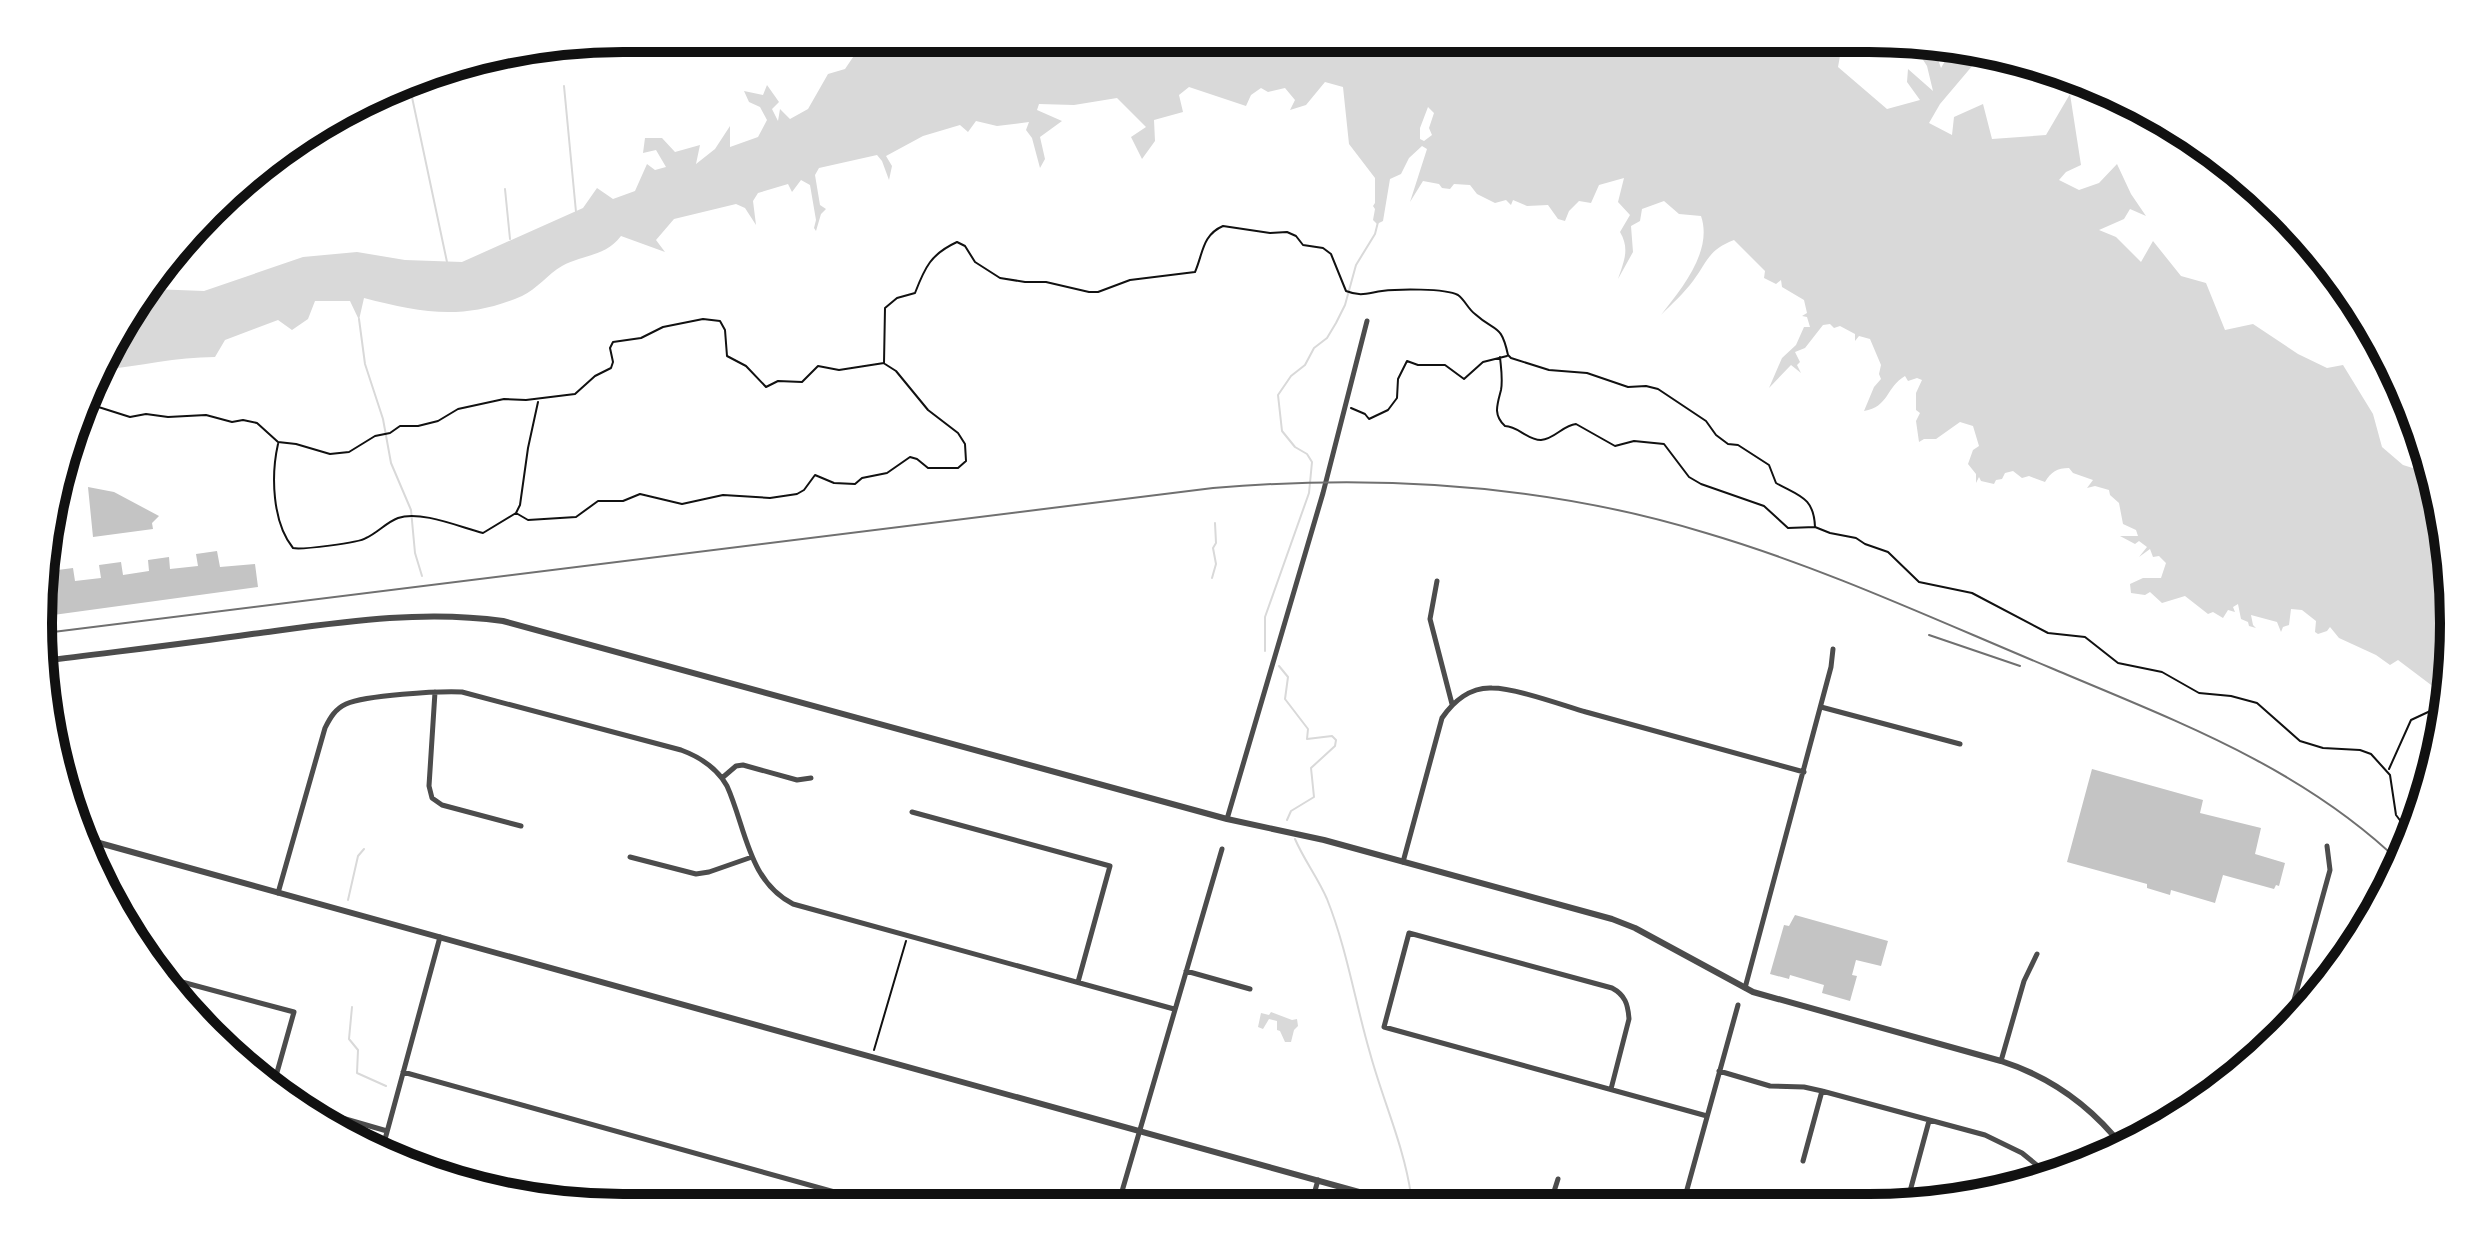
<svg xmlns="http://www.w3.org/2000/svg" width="2492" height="1246" font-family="'Golos Text',sans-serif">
<rect width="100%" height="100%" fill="#fff"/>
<!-- water -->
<path fill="#d9d9d9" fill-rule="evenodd" d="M 866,38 L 1823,39 L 1827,42 L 1829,39 L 1843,39 L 1838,67 L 1887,109 L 1920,100 L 1907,82 L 1908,69 L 1933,91 L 1927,66 L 1918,52 L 1935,51 L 1941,68 L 1953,47 L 1984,52 L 1940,104 L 1929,123 L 1952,135 L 1954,117 L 1983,104 L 1992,139 L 2046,135 L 2070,94 L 2081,165 L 2066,172 L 2059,180 L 2079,190 L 2099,183 L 2117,164 L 2131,194 L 2146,216 L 2130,209 L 2124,219 L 2099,230 L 2116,237 L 2141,262 L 2153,241 L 2181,276 L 2206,283 L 2225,330 L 2253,324 L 2298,354 L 2327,368 L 2343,365 L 2373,414 L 2382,447 L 2403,465 L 2432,474 L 2449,546 L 2453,661 L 2447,697 L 2398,660 L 2390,665 L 2376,655 L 2339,638 L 2330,627 L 2327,631 L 2318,634 L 2315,632 L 2316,621 L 2302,610 L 2291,609 L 2289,625 L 2283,627 L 2281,632 L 2277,622 L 2251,615 L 2253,625 L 2256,628 L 2249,626 L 2248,622 L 2241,619 L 2238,604 L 2233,607 L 2235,612 L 2228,610 L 2223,618 L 2213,612 L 2208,614 L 2185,596 L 2162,603 L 2150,592 L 2145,595 L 2131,593 L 2130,584 L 2143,578 L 2161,578 L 2166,563 L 2159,556 L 2153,557 L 2150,549 L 2139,557 L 2147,547 L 2139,541 L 2135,544 L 2120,536 L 2138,536 L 2136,530 L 2123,524 L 2119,503 L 2110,495 L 2109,490 L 2095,486 L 2087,488 L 2093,480 L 2073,473 L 2069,468 C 2057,468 2051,472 2045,482 L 2029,476 L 2022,478 L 2013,471 L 2005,473 L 2002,479 L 1996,480 L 1994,484 L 1981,481 L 1979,477 L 1976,483 L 1976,474 L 1968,464 L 1973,450 L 1979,446 L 1973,426 L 1960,422 L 1936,439 L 1924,439 L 1919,442 L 1916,421 L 1920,413 L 1916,410 L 1916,393 L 1922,380 L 1917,378 L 1908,381 L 1905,376 C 1886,387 1889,407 1864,411 L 1874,387 L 1881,379 L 1879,374 L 1881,365 L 1870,339 L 1859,336 L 1855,341 L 1855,334 L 1840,326 L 1834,328 L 1830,324 L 1823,325 L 1805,348 L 1795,352 L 1800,362 L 1797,365 L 1801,373 L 1791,365 L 1769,388 L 1782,358 L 1796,345 L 1804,327 L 1810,327 L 1807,317 L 1802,316 L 1807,313 L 1804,300 L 1782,287 L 1781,280 L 1776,284 L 1764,278 L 1765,271 L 1734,240 C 1708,250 1708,261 1693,281 C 1684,293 1672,304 1661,315 C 1682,288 1713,251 1701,216 L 1679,214 L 1664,201 L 1642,209 L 1640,221 L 1631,226 L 1633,252 L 1618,279 C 1624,261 1630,249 1620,232 L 1630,215 L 1618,202 L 1624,178 L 1599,185 L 1591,203 L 1579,201 L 1569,211 L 1565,221 L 1558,219 L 1548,205 L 1527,206 L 1513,200 L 1511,205 L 1506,200 L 1495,203 L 1477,194 L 1470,185 L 1454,184 L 1450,189 L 1442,188 L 1439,184 L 1423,181 L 1410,202 L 1427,149 L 1422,146 L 1409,158 L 1401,174 L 1390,179 L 1383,221 L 1377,224 L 1373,220 L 1375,209 L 1373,206 L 1375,203 L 1375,178 L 1349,144 L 1343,87 L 1325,82 L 1306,105 L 1290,110 L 1295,100 L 1285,88 L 1268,92 L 1261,88 L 1251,95 L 1246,106 L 1189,87 L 1179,95 L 1183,112 L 1154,120 L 1155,141 L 1142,159 L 1131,137 L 1146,127 L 1117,98 L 1074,105 L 1039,104 L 1037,110 L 1062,121 L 1040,137 L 1045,159 L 1040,168 L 1032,138 L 1026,130 L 1029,122 L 997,126 L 976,121 L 968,132 L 960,125 L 923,136 L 886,156 L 892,166 L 889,180 L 882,161 L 877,155 L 819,168 L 815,175 L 820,205 L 826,209 L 821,214 L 816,231 L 814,228 L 816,220 L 810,185 L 801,180 L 792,192 L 788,184 L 758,193 L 753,201 L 756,225 L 745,208 L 736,204 L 674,219 L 656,240 L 665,252 L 621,236 C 605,257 584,254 562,266 C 548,274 537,289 522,296 C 464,321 422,313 364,298 L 359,320 L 350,301 L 315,301 L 308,319 L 292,330 L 278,320 L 225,340 L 215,357 C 176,357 140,366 102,370 L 117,330 L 148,286 L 152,289 L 204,291 L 303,257 L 357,252 L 405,260 L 462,262 L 583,208 L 597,188 L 613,199 L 635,191 L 647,164 L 655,170 L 666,167 L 656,150 L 643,153 L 645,138 L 662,138 L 675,152 L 700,145 L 696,164 L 715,149 L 730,126 L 730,147 L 758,137 L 767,120 L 760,107 L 749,102 L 744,91 L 763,95 L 767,85 L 779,102 L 772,109 L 778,121 L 780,109 L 790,119 L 808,109 L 828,74 L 845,69 ZM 1428,107 L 1434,113 L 1429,128 L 1432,135 L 1424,141 L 1420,139 L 1420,128 Z
M 1271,1012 L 1292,1020 L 1297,1019 L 1298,1026 L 1294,1030 L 1291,1042 L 1285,1042 L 1280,1031 L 1277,1030 L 1277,1021 L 1269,1019 L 1263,1029 L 1258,1027 L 1261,1013 L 1269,1015 Z"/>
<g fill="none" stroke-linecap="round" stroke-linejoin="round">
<!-- stream -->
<path stroke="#d9d9d9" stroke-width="2" d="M 409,83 L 447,262
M 564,86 L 576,212
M 505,189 L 510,239
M 359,319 L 365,364 L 383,419 L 391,463 L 411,510 L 415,553 L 422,576
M 1212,578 L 1216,564 L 1213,548 L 1216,543 L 1215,523
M 1265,651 L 1265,617 L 1309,493 L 1312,462 L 1307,454 L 1295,447 L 1282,431 L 1278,395 L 1291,376 L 1305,365 L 1314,348 L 1327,338 L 1336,323 L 1345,305 L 1356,265 L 1375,234 L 1378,222
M 1279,666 L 1288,677 L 1285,699 L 1308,729 L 1307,739 L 1332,736 L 1336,740 L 1335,746 L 1311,768 L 1314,797 L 1291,811 L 1287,820
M 1295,839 C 1304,860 1318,878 1327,899 C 1347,949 1355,1002 1370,1053 C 1383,1101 1404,1146 1411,1195
M 348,900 L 358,856 L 364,849
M 352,1007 L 349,1039 L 358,1050 L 357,1073 L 386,1086"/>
</g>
<!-- building -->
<path fill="#c4c4c4" d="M 88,487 L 114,492 L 159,516 L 152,523 L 153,529 L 93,537 Z
M 217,551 L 220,567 L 255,564 L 258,587 L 46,616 L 50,571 L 73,568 L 75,581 L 101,578 L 99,565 L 121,562 L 123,575 L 149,571 L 148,560 L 169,557 L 170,569 L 198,566 L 196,554 Z
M 2092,769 L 2203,800 L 2200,813 L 2261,828 L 2255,854 L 2285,863 L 2279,886 L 2276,885 L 2274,889 L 2223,875 L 2215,903 L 2171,890 L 2170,895 L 2147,888 L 2147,884 L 2067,862 Z
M 1795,915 L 1888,941 L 1881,966 L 1856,960 L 1852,975 L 1857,976 L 1850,1001 L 1822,993 L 1824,985 L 1790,975 L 1789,979 L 1770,974 L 1784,925 L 1789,926 Z"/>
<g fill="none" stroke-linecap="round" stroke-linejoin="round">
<!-- path -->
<path stroke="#111" stroke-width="2" d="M 1500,357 C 1501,368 1503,379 1501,390 C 1497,405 1493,415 1505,426 C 1518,426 1527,440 1541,440 C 1555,439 1563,425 1576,424 L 1615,446 L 1634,441 L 1664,444 L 1689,477 L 1701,484 L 1764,506 L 1788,528 L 1815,527
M 89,404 L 130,417 L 146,414 L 168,417 L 206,415 L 232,422 L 243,420 L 257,423 L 278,442 L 296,444 L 330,454 L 349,452 L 375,436 L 390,433 L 400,426 L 418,426 L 438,421 L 458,409 L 504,399 L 526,400 L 575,394 L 595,376 L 611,368 L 613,362 L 610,348 L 613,342 L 641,338 L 663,327 L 703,319 L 720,321 L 725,330 L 727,356 L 746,366 L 766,387 L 778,381 L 802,382 L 818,366 L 839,370 L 884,363 L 885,308 L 897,298 L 915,293 C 925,267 931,254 957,242 L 965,246 L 975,262 L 1000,278 L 1025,282 L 1046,282 L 1089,292 L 1098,292 L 1130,280 L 1195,272 C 1203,254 1202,235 1223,226 L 1270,233 L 1287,232 L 1296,236 L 1303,245 L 1323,248 L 1331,254 L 1346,291 C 1361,297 1368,293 1382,291 C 1397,289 1445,288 1458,295 C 1465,300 1468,309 1475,314 C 1496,333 1501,323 1508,355 L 1511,358 L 1549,370 L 1587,373 L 1628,387 L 1646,386 L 1658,389 L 1706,421 L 1716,435 L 1728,444 L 1738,445 L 1769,465 L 1776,483 C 1799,496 1814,497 1815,527 L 1830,533 L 1856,538 L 1865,544 L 1888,552 L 1919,582 L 1972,593 L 2048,633 L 2085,637 L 2118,663 L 2162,672 L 2199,693 L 2231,696 L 2257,703 L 2300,741 L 2323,748 L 2360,750 L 2371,754 L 2390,775 L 2396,815 L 2411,835
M 1351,408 L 1365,414 L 1369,419 L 1388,410 L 1397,398 L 1398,379 L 1407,361 L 1418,365 L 1445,365 L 1464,379 L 1483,362 L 1507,356
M 278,444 C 271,475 272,522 293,548 C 300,550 359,543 366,538 C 377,533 387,522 398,518 C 420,510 460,527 483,533 L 516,513 L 520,505 L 528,448 L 538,402
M 516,513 L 528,520 L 576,517 L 598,501 L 623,501 L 640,494 L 682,504 L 723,495 L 770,498 L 797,494 L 804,490 L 815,475 L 834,483 L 855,484 L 862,478 L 887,473 L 910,457 L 917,459 L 928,468 L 958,468 L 966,461 L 965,444 L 958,433 L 928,410 L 896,371 L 885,364
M 2389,769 L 2411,720 L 2441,706 L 2438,698
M 874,1050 L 906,941"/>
<!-- minor -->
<path stroke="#4c4c4c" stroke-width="5" d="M 1437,581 L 1430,619 L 1452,704
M 435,692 L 429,786 L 432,798 L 442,805 L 521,826
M 1821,707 L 1960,744
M 722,778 L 736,766 L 743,765 L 797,780 L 811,778
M 912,812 L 1110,866 L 1078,982
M 1227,819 L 1323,493 L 1367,321
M 630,857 L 696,874 L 709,872 L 752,857
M 1403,862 L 1442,718 C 1453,702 1470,687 1492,688 C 1515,688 1562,705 1586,712 C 1659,732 1732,752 1804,772
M 278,893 L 325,728 C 330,718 335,709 346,704 C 366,695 438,691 462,692 L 681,750 C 700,757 717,768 727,786 C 746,828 748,881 793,904 L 1174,1009
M 1186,971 L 1250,989
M 167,978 L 294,1012 L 274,1083
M 1745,988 L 1831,667 L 1833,649
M 2286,1029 L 2330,870 L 2327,846
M 2001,1061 L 2024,981 L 2037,954
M 1719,1071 L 1770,1086 L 1804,1087 L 1822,1091 L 1985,1135 L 2022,1153 L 2049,1175
M 403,1072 L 885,1206
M 1611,1089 L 1629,1019 C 1628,1004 1625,995 1612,988 L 1409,933 L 1384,1027 L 1707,1116
M 311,1109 L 387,1131
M 381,1154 L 440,937
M 1803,1161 L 1822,1091
M 1910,1203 L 1909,1195 L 1929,1121
M 1550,1204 L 1558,1179
M 1683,1204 L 1738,1005
M 1118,1205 L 1222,849
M 1311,1205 L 1318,1180"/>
<!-- tertiary -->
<path stroke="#4c4c4c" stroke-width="6" d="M 44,661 C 113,652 183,644 252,634 C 335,623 419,609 503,621 L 1227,819 L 1324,840 L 1612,919 L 1635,928 L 1753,992 L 2001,1061 C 2051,1077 2091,1106 2123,1147
M 85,839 L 1406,1205"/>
<!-- rail -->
<path stroke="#707070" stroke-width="2" d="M 45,633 L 1213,488 C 1379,474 1546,484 1706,533 C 1825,568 1938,621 2051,668 C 2176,721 2302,767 2401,863
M 1929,635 L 2020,666"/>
</g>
<!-- crop -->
<path d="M0 0H2492V1246H0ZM623 52H1869A571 571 0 0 1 2440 623V623A571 571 0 0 1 1869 1194H623A571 571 0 0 1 52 623V623A571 571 0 0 1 623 52Z" fill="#fff" fill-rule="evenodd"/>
<path fill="none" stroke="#111" stroke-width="10" d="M623 52H1869A571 571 0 0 1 2440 623V623A571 571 0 0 1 1869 1194H623A571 571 0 0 1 52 623V623A571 571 0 0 1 623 52Z"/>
</svg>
